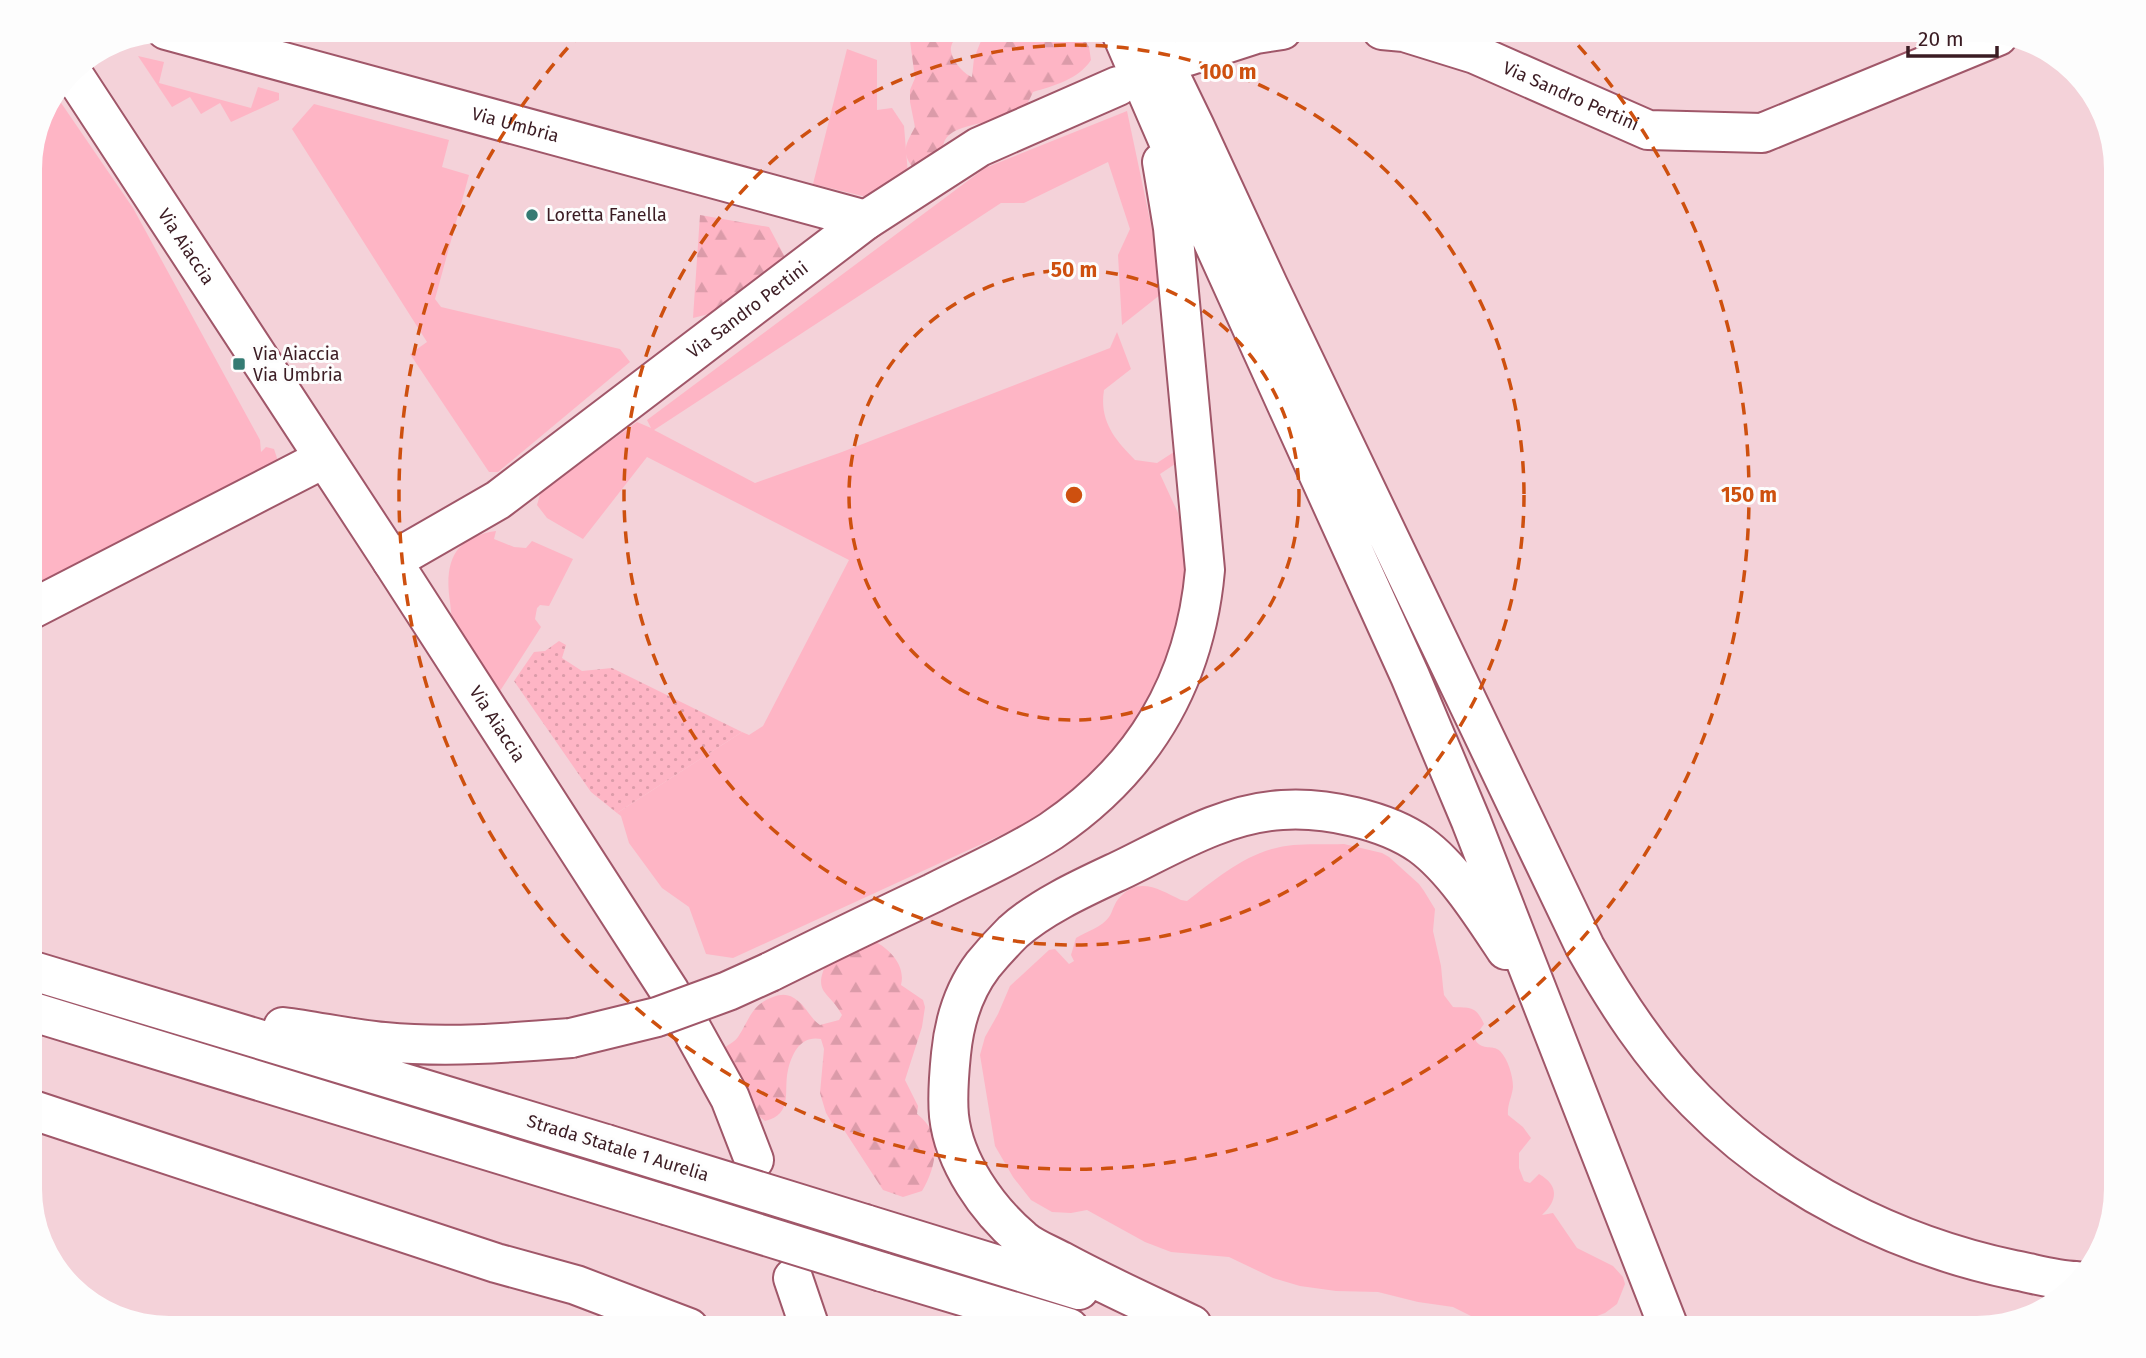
<svg xmlns="http://www.w3.org/2000/svg" width="2146" height="1358" font-family="'Fira Sans',sans-serif">
<defs>
<pattern id="forest-firs" width="22" height="20" patternUnits="userSpaceOnUse" patternTransform="scale(1.75)"><rect width="22" height="20" fill="#feb5c5"/><path d="M5 1l3.5 6h-7zM16 11l3.5 6h-7z" fill="#db9ba9"/></pattern>
<pattern id="garden-dots" width="8" height="8" patternUnits="userSpaceOnUse" patternTransform="scale(1.75)"><rect width="8" height="8" fill="#feb5c5"/><path d="M2 2h.1M6 6h.1" fill="none" stroke="#db9ba9" stroke-width="1.8" stroke-linecap="round"/></pattern>
</defs>
<rect width="100%" height="100%" fill="#f4d2d9"/>
<!-- green -->
<path fill="#feb5c5" d="M 847,49 L 877,60 L 877,110 L 892,108 L 904,126 L 908,174 L 875,199 L 813,184 Z
M 138,56 L 164,62 L 159,83 L 251,108 L 258,87 L 279,93 L 279,100 L 231,122 L 220,103 L 201,114 L 190,97 L 172,107 Z
M 55,94 L 133,208 L 260,440 L 261,452 L 266,447 L 274,449 L 280,467 L 30,600 L 30,161 L 41,116 Z
M 314,104 L 449,140 L 442,167 L 469,175 L 435,299 L 441,307 L 620,349 L 630,362 L 498,472 L 489,472 L 410,354 L 427,342 L 292,129 Z
M 1127,111 L 1165,291 L 1122,325 L 1118,255 L 1130,229 L 1108,162 L 1024,203 L 1001,203 L 654,430 L 755,483 L 842,452 L 1110,348 L 1117,332 L 1131,369 L 1104,390 C 1099,421 1115,440 1135,460 L 1157,463 L 1180,448 L 1181,460 L 1160,474 L 1178,513 L 1186,558 L 1182,612 L 1164,674 L 1145,715 L 1108,760 L 1077,788 L 1023,825 L 733,958 L 706,954 L 689,907 L 662,888 L 629,843 L 621,816 L 617,813 L 742,732 L 749,735 L 763,726 L 849,560 L 647,457 L 583,539 L 547,518 L 537,505 L 541,491 L 637,422 L 651,428 L 647,420 L 985,168 Z
M 496,531 L 494,539 L 514,547 L 526,548 L 532,541 L 573,559 L 549,606 L 540,605 L 537,608 L 535,619 L 541,627 L 500,691 C 484,670 464,648 454,623 C 451,617 451,609 450,602 C 444,562 454,537 496,531 Z
M 1344,844 L 1382,853 L 1389,857 L 1419,884 L 1424,891 L 1435,909 L 1433,931 L 1441,966 L 1443,987 L 1444,995 L 1453,1007 C 1471,1008 1476,1006 1484,1024 L 1476,1035 L 1476,1041 C 1483,1051 1492,1044 1500,1051 C 1508,1059 1513,1076 1513,1087 C 1512,1097 1507,1105 1508,1115 L 1523,1127 L 1531,1138 L 1519,1153 L 1519,1168 L 1524,1181 L 1530,1183 L 1539,1174 C 1560,1186 1557,1201 1542,1215 L 1553,1213 L 1577,1248 L 1613,1266 L 1623,1277 L 1625,1284 L 1617,1304 L 1605,1313 L 1571,1326 L 1551,1328 L 1504,1328 L 1489,1325 L 1453,1307 L 1418,1302 L 1378,1292 L 1336,1291 L 1300,1286 L 1273,1278 L 1229,1257 L 1171,1252 L 1145,1242 L 1087,1210 L 1071,1213 L 1052,1212 L 1031,1200 L 1013,1177 L 995,1146 L 980,1055 L 985,1037 L 998,1014 L 1010,986 L 1049,950 L 1055,949 L 1069,964 L 1074,961 L 1071,955 L 1076,938 C 1086,932 1102,927 1109,917 C 1113,911 1114,903 1120,897 C 1140,876 1160,890 1181,900 L 1187,901 C 1213,881 1240,858 1272,849 C 1294,842 1321,845 1344,844 Z"/>
<!-- forest -->
<path fill="url(#forest-firs)" d="M 912,30 L 955,30 L 957,35 C 955,39 952,42 951,47 C 949,57 963,74 972,77 L 974,58 L 981,41 L 998,30 L 1079,30 L 1089,47 L 1091,60 C 1079,79 1053,86 1033,92 C 1030,98 1027,107 1021,111 C 1004,124 955,121 945,140 C 943,144 942,151 941,156 L 914,169 C 900,152 906,144 915,127 L 910,102 L 910,90 L 915,78 L 910,41 Z
M 700,215 L 769,227 L 785,257 L 713,313 L 693,318 Z
M 874,941 C 890,949 906,966 901,985 L 923,1000 L 925,1007 L 922,1027 L 905,1080 L 918,1106 L 917,1114 C 943,1133 937,1166 922,1191 L 903,1197 L 883,1190 L 844,1130 L 832,1123 L 826,1113 L 820,1093 L 824,1049 L 821,1039 C 801,1035 792,1053 788,1070 C 783,1091 794,1114 765,1121 L 760,1117 L 722,1051 C 727,1044 734,1043 738,1037 C 750,1019 751,1005 773,997 C 783,993 790,994 798,1001 C 807,1008 811,1019 820,1025 L 839,1020 L 842,1015 C 829,990 811,994 828,960 Z"/>
<!-- garden -->
<path fill="url(#garden-dots)" d="M 559,641 L 566,645 L 562,658 L 582,671 L 612,668 L 742,732 L 617,813 L 591,792 L 514,681 L 534,652 L 545,651 Z"/>
<g fill="none" stroke-linecap="round" stroke-linejoin="round">
<defs>
<g id="minor">
<path id="s1" d="M 166,30 L 866,220"/>
<path id="s2" d="M 1382,30 L 1404,32 L 1475,54 L 1648,130 L 1762,133 L 1998,36"/>
<path d="M 1188,56 L 1256,34 L 1282,30"/>
<path id="s3" d="M 71,71 L 392,561 L 670,992"/>
<path id="s4" d="M 392,561 L 498,500 L 866,220 L 979,147 L 1118,86"/>
<path d="M 30,610 L 323,459"/>
<path d="M 689,1024 L 730,1098 L 754,1160"/>
<path d="M 30,1109 L 496,1263 L 576,1285 L 689,1328"/>
<path d="M 793,1278 L 810,1328"/>
</g>
<path id="highway" d="M 1120,30 L 1189,189 L 1410,676 L 1471,821 L 1669,1328
M 1148,30 L 1195,127 L 1268,285 L 1585,947 C 1616,1002 1651,1056 1696,1101 C 1781,1188 1896,1245 2014,1270 C 2035,1274 2055,1280 2076,1281
M 30,970 L 606,1144
M 770,972 C 824,945 878,919 933,893 C 972,873 1014,855 1051,831 C 1144,768 1195,682 1205,570 L 1173,228 L 1162,162
M 30,1011 L 666,1205
M 283,1027 C 316,1031 350,1039 384,1042 C 446,1048 509,1043 571,1038
M 865,1224 L 1079,1290
M 882,1272 L 1069,1328
M 1192,1325 C 1148,1304 1103,1284 1061,1261 C 1048,1254 1032,1248 1022,1239 C 987,1209 954,1162 949,1116 C 947,1095 949,1074 951,1054 C 954,1023 964,990 983,965 C 992,954 1003,942 1013,932 C 1043,905 1089,885 1125,868 C 1174,844 1226,813 1282,810 C 1325,807 1386,820 1421,845 C 1454,869 1484,917 1506,950"/>
</defs>
<!-- minor casing -->
<use href="#minor" stroke="#a05769" stroke-width="42"/>
<!-- highway casing -->
<use href="#highway" stroke="#a05769" stroke-width="42"/>
<!-- minor -->
<use href="#minor" stroke="#fff" stroke-width="38"/>
<!-- highway -->
<use href="#highway" stroke="#fff" stroke-width="38"/>
<defs>
<path id="highway-bridge" d="M 571,1038 L 657,1017 L 728,991 L 770,972
M 606,1144 L 865,1224
M 666,1205 L 882,1272"/>
</defs>
<!-- highway-bridge casing -->
<use href="#highway-bridge" stroke="#a05769" stroke-width="42" stroke-linecap="butt"/>
<!-- highway-bridge -->
<use href="#highway-bridge" stroke="#fff" stroke-width="38"/>
</g>
<!-- distance rings -->
<g fill="none" stroke="#ce500f" stroke-width="3.5" stroke-dasharray="12 9">
<circle cx="1074" cy="495" r="225"/>
<circle cx="1074" cy="495" r="450"/>
<path d="M1564 30A675 675 0 1 1 584 30"/>
</g>
<!-- markers -->
<g fill="#347b73" stroke="#fdfdfd" stroke-width="2.5">
<circle cx="532" cy="215" r="7"/>
<rect x="232" y="357" width="14" height="14" rx="3.5"/>
</g>
<g text-anchor="middle" dominant-baseline="central" stroke-width="6" stroke-linejoin="round" paint-order="stroke">
<!-- street labels -->
<g font-size="18" fill="#3b1c23" stroke="#fdfdfd">
<text stroke="none"><textPath href="#s2" startOffset="201">Via Sandro Pertini</textPath></text>
<text stroke="none"><textPath href="#s1" startOffset="362">Via Umbria</textPath></text>
<text stroke="none"><textPath href="#s3" startOffset="210">Via Aiaccia</textPath></text>
<text stroke="none"><textPath href="#s4" startOffset="436">Via Sandro Pertini</textPath></text>
<text stroke="none"><textPath href="#s3" startOffset="780">Via Aiaccia</textPath></text>
<text transform="translate(618 1148) rotate(17)">Strada Statale 1 Aurelia</text>
</g>
<!-- poi labels -->
<g font-size="18" fill="#3b1c23" stroke="#fdfdfd" text-anchor="start">
<text x="546" y="215">Loretta Fanella</text>
<text x="253" y="354">Via Aiaccia<tspan x="253" dy="21">Via Umbria</tspan></text>
</g>
</g>
<!-- crop -->
<path d="M0 0H2146V1358H0ZM169 42H1977A127 127 0 0 1 2104 169V1189A127 127 0 0 1 1977 1316H169A127 127 0 0 1 42 1189V169A127 127 0 0 1 169 42Z" fill="#fdfdfd" fill-rule="evenodd"/>
<circle cx="1074" cy="495" r="10" fill="#ce500f" stroke="#fdfdfd" stroke-width="3.5"/>
<g font-size="21" text-anchor="middle" font-weight="bold" fill="#ce500f" stroke="#fdfdfd" stroke-width="6" stroke-linejoin="round" paint-order="stroke">
<text x="1228" y="79">100 m</text>
<text x="1074" y="277">50 m</text>
<text x="1749" y="502">150 m</text>
</g>
<!-- scale -->
<path d="M1908 46v10h89v-10" fill="none" stroke="#3b1c23" stroke-width="3.5"/>
<text x="1918" y="46" font-size="21" fill="#3b1c23" stroke="#fdfdfd" stroke-width="5" paint-order="stroke">20 m</text>
</svg>
